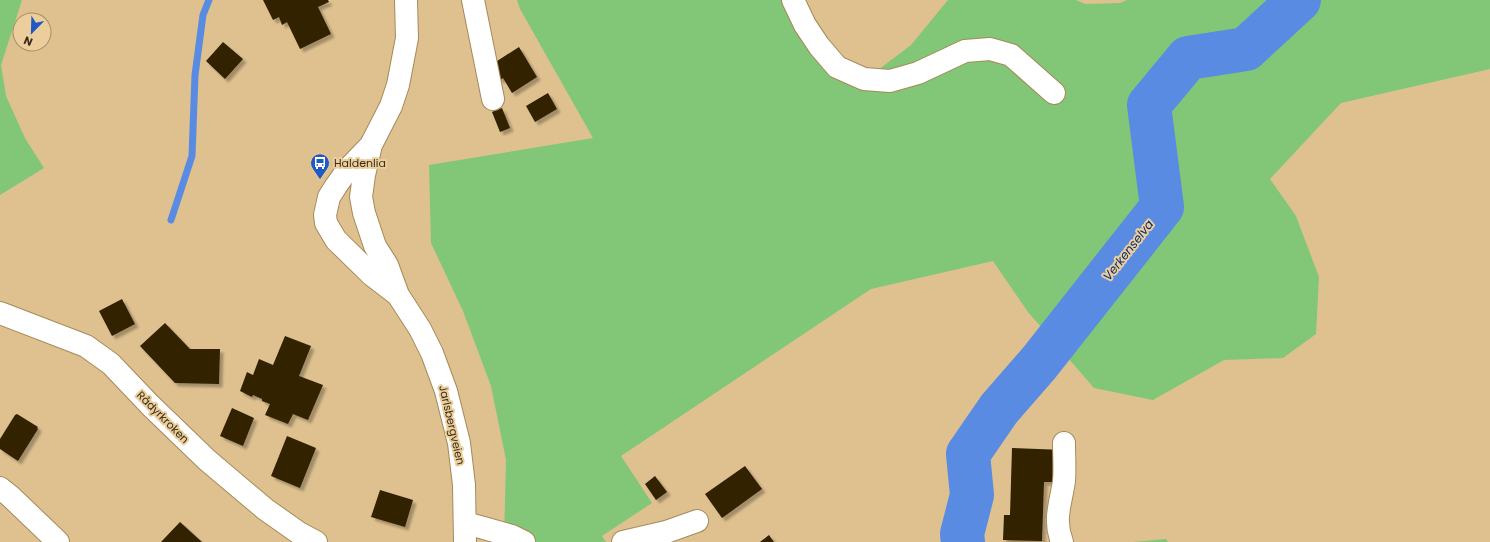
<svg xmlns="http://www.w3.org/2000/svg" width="1490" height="542" font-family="Poppins,sans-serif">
<defs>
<filter id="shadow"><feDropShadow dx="3.5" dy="3.5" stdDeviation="1" flood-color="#0004"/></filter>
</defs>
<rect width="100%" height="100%" fill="#dec18f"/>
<!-- green -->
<path fill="#81c777" d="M 0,0 L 22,0 L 1,65 L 6,96 L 25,138 L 44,168 L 0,195 Z
M 517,0 L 793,0 L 837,67 L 878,70 L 911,45 L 948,0 L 1076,0 L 1085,4 L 1120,3 L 1127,0 L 1490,0 L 1490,69 L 1341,103 L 1270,179 L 1296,216 L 1319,277 L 1316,334 L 1283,358 L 1224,360 L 1153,400 L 1094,388 L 1028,312 L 993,261 L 871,289 L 621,456 L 652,503 L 602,536 L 606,542 L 504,542 L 506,460 L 491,386 L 463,311 L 431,243 L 429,165 L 593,138 L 520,9 Z
M 1166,539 L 1168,542 L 1133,542 Z"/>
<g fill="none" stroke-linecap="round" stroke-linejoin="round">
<!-- stream -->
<path stroke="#5a8be3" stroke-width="7" d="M 171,220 L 192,156 L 195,75 L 203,15 L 209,0"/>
<!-- river -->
<path stroke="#5a8be3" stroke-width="44" d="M 963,542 L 962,534 L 972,495 L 968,454 L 999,409 L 1039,363 L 1162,207 L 1149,105 L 1188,58 L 1246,49 L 1299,0"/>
</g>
<!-- building -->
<path fill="#312000" filter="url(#shadow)" d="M 263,0 L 328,0 L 329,2 L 318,7 L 331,34 L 300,49 L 287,22 L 282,25 L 279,17 L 273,20 Z
M 223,42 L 243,59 L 225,79 L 206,61 Z
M 519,47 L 537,77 L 512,93 L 503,78 L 500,80 L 496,74 L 499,72 L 494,63 Z
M 548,93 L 557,109 L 535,122 L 526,106 Z
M 502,108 L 510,128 L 500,132 L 492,112 Z
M 122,299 L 135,324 L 112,336 L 99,311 Z
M 165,323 L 190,349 L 220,349 L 219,384 L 175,383 L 140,346 Z
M 285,336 L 311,346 L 299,376 L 323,385 L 308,420 L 293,414 L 288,424 L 265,415 L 270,404 L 262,401 L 262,399 L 253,395 L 252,397 L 240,391 L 247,372 L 253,375 L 259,359 L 273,365 Z
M 232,408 L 254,418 L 243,446 L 220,436 Z
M 17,414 L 38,427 L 37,428 L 38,429 L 18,461 L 0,449 L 0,439 L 15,415 Z
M 287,436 L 316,448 L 300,488 L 271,476 Z
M 1012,448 L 1064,450 L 1063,482 L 1044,482 L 1042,541 L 1003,540 L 1004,515 L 1010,515 Z
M 745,466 L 762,489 L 722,518 L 705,494 Z
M 655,476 L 667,492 L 656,500 L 645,484 Z
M 380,490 L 413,500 L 405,527 L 371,517 Z
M 180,522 L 202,542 L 161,542 Z
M 769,535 L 774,542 L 760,542 Z"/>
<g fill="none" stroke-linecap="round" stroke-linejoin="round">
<defs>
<path id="minor" d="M 473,0 L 493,99
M 793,0 L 805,25 L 819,46 L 837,67 L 864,79 L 890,81 L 918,73 L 965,51 L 990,49 L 1011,55 L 1054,93
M 0,313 L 86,346 L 111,364 L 150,405 L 207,460 L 265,509 L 299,533 L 316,542
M 0,488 L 10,496 L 58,542
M 466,523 L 512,536 L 524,542
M 623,542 L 666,532 L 697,521
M 1062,542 C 1053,519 1061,503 1064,481 C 1065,469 1064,455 1064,443"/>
<path id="major" d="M 371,145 L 364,175 L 361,197 L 364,213 L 375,246 L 387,265 L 398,295 L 420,329 L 432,353 L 446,391 L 459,443 L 464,485 L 465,542
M 398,295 L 372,275 L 336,240 L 326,223 L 325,215 L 329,197 L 336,186 L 348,169 L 371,145 L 391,106 L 398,85 L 407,38 L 406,0"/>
</defs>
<!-- minor casing -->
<use href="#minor" stroke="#a58a5a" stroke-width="24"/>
<!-- major casing -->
<use href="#major" stroke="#a58a5a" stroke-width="24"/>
<!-- minor -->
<use href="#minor" stroke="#fff" stroke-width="22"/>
<!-- major -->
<use href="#major" stroke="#fff" stroke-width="22"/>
</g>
<!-- icons -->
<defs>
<symbol id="bus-pin" viewBox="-11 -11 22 30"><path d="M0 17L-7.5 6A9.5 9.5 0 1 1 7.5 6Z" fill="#1e59c5" stroke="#ebce9b"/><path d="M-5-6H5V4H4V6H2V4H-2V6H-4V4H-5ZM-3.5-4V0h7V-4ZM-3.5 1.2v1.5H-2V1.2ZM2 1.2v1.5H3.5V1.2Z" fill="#fff"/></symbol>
</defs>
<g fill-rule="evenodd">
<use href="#bus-pin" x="309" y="152" width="22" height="30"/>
</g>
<g text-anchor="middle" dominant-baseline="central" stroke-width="4" stroke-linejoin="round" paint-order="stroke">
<!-- poi labels -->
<g font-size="11" fill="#392d19" stroke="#ebce9b" text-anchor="start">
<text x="334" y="163">Haldenlia</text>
</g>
<!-- street labels -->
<g font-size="11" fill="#392d19" stroke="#ebce9b">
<text transform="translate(163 417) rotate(45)">Rådyrkroken</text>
<text transform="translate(452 425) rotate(77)">Jarlsbergveien</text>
</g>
<!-- water labels -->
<g font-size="12" font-style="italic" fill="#002874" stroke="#ebce9b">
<text transform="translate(1128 250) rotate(-52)">Verkenselva</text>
</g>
</g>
<!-- north arrow -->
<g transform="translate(32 32) rotate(203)"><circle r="19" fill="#ebce9b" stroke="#a48e67"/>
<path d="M0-3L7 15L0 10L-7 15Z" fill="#1e59c5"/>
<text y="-6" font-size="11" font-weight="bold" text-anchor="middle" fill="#392d19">N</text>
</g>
</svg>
